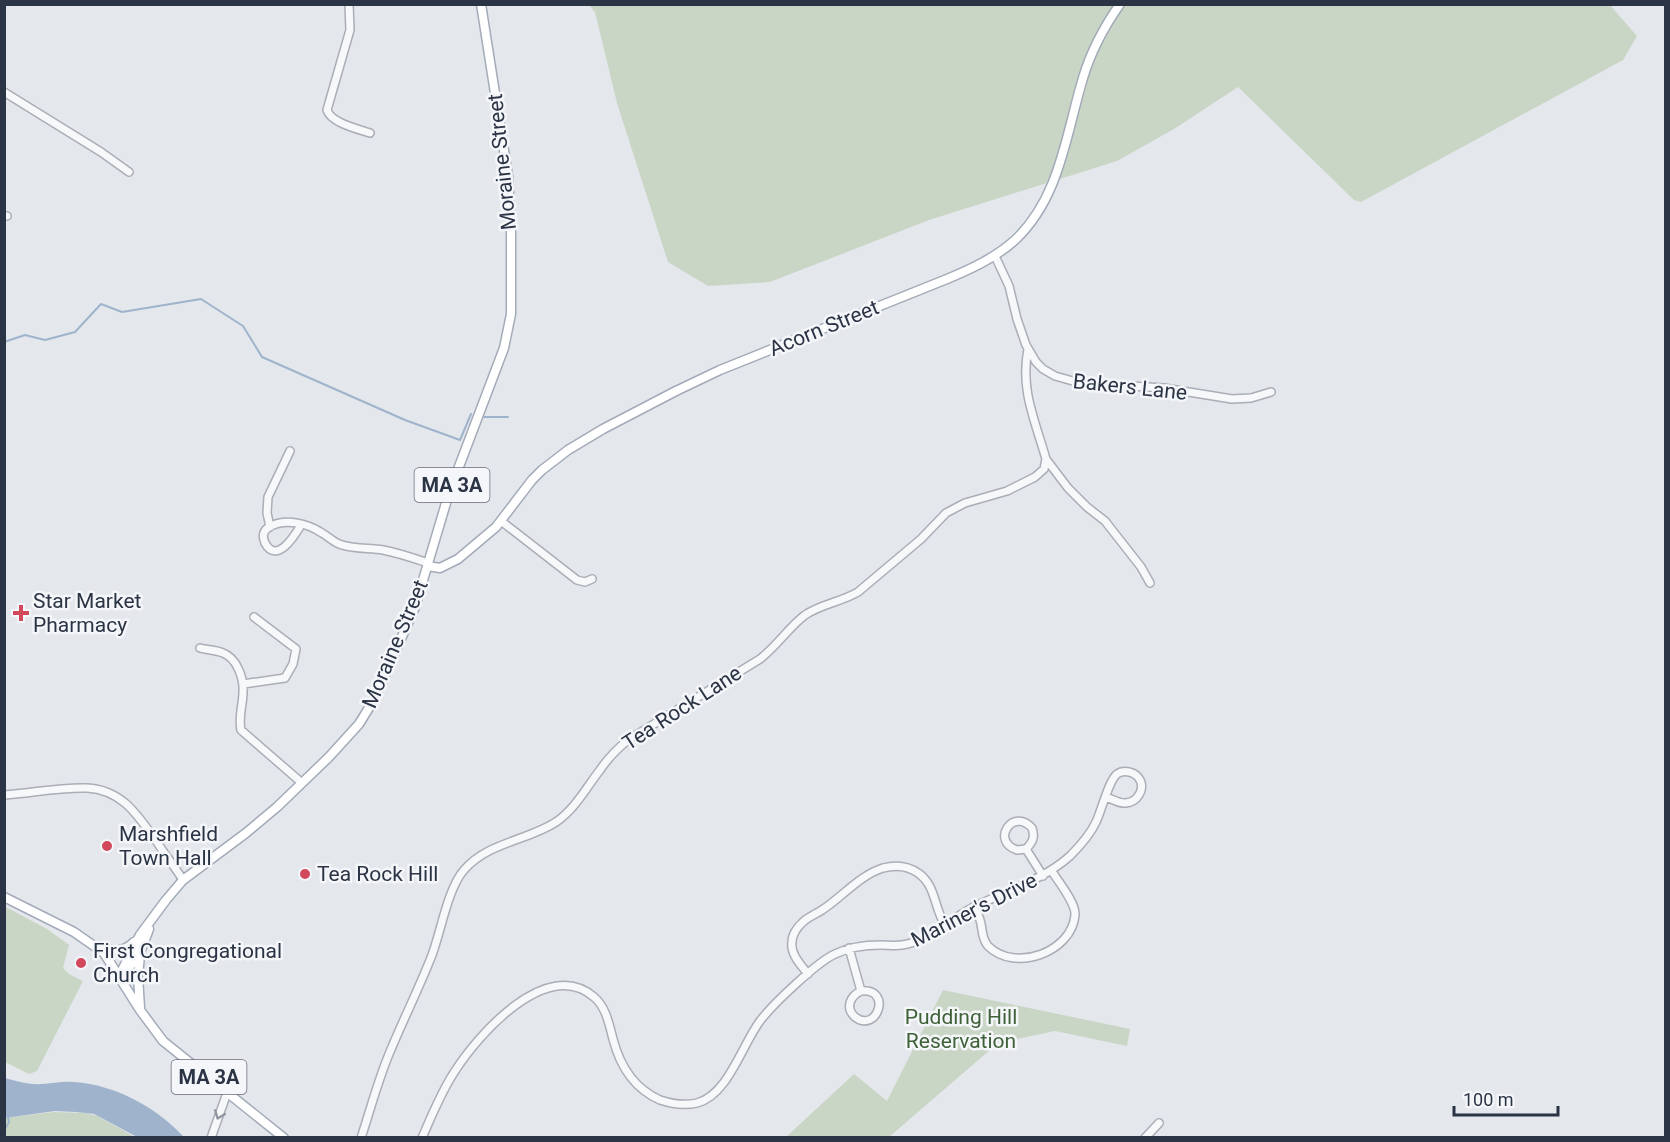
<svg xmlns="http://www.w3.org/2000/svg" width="1670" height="1142" font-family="Roboto,sans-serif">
<rect width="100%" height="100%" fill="#e4e7ec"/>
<!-- green -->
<path fill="#c9d6c5" d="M 1609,4 L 1637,36 L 1623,60 L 1361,202 L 1354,200 L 1238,87 L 1174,129 L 1117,161 L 929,220 L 770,282 L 708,286 L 668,262 L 617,103 L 595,12 L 589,5 Z
M 4,906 L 47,929 L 69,945 L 63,968 L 69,974 L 83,981 L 37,1071 L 29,1074 L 5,1062 Z
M 943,990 L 1130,1029 L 1127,1046 L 1055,1031 L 998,1043 L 889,1137 L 786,1137 L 854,1074 L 887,1101 Z
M 54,1112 L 85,1113 L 97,1116 L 135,1137 L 5,1138 L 5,1118 Z"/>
<!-- water -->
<path fill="#9fb4cc" d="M 5,1078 C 13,1080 23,1083 32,1084 C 46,1085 60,1081 74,1082 C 116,1085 156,1107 184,1137 L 137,1137 L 94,1114 L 76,1112 L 55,1111 L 5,1118 Z"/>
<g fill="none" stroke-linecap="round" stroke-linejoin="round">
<!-- stream -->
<path stroke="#9fb4cc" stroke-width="2" d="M 4,342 L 25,335 L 45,340 L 75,332 L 101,304 L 122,312 L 201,299 L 243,326 L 262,357 L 405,420 L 460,440 L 471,414
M 484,417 L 508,417
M 4,1131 L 9,1122 L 8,1117"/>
<defs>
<path id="minor" d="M 349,4 L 350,30 L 327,110 C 331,123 358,129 370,133
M 4,92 L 101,152 L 129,172
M 4,216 L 7,216
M 995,256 L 1009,286 L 1017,319 L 1026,345 L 1036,362 L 1043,369 L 1055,376 L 1080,383 L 1164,388 L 1232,399 L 1251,398 L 1271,392
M 1046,459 L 1068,488 L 1087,507 L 1105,521 L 1141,567 L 1150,583
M 501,521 L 577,580 L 585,582 L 592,579
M 301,525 C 295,535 277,565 265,543 C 262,536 263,531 269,527 C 285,518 307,523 322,533 C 329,537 334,543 342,545 C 355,549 369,548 383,550 C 399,553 413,558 428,563
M 270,527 L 267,513 L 268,497 L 290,451
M 200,648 C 207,650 216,650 223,653 C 237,658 244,679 243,692 C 243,705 238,717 241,730 L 302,783
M 243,684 L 285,678 L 293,664 L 296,649 L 254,617
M 4,795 C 32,793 60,787 87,788 C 123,790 138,816 157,842 C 165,855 175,867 183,880
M 1026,849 L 1017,850 C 990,841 1013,807 1032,828 C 1035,837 1033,842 1026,849 L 1043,876
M 973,907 C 976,911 979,915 980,920 C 983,929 981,938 988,946 C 1015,973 1072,952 1075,915 C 1076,903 1058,881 1051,870
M 849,948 L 861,991 C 850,996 845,1008 855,1017 C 877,1034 893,988 861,991
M 808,974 C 801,965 790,954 792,942 C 792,935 797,927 803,922 C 808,917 816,914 822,910 C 842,897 860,875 883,868 C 895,865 908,866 918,873 C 936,885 934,908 945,925
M 211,1138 L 227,1093
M 361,1138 C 371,1108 379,1076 392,1047 C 405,1016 420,986 432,955 C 441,931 448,888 464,870 C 488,842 527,841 556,822 C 575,809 586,788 600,770 C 608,758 617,749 628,740 L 760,659 C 777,646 788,628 805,615 C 821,604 841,602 858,592 L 921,539 L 946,513 L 965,503 L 1007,491 L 1035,477 L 1044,469 L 1046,459 C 1035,420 1020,390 1028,349
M 422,1138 C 432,1115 441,1092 455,1071 C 478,1035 547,956 594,997 C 606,1007 609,1024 613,1039 C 620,1066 635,1089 660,1100 C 672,1104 684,1106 697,1103 C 728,1095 742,1045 760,1021 C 772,1005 817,962 835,954 C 849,947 865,945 881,945 C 888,945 896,946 902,945 C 929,941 949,920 972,908 C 1005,891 1042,881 1070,856 C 1080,846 1090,835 1096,822 C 1101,812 1109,780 1117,774 C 1124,769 1136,772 1140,780 C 1145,790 1137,802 1126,803 C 1120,804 1112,799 1106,797
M 1145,1138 L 1159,1123"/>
<path id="major" d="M 427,566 L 440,568 L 458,559 L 496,527 L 532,480 L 542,470 L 568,450 L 603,429 L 676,391 L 720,370 L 947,279 C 971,269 995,258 1015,240 C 1060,198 1066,134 1083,78 C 1091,51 1104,27 1120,4
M 4,897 L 74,932 L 104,953 L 140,1010 L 163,1041 L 284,1138
M 99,946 C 113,952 123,953 134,942
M 124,972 C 138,960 143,946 149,929
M 119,976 L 140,935 L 166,900 L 183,880 L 246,833 L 277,807 L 329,757 L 359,724 L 375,698 L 415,607 L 449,493 L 504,348 L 511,314 L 511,227 L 508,176 L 481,4
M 140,1008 L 138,976 L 140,955"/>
</defs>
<!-- minor casing -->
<use href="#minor" stroke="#a9aeb7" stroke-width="10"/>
<!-- major casing -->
<use href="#major" stroke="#a3abb8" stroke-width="11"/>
<!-- minor -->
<use href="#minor" stroke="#f7f8fa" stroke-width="7"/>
<!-- major -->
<use href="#major" stroke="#fff" stroke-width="8"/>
</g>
<!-- one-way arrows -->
<defs><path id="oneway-chevron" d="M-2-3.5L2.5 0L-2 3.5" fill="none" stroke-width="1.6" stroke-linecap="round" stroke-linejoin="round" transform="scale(1.5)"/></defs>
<use stroke="#9196a0" href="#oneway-chevron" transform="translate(219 1115) rotate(111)"/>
<!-- markers -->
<g fill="#d1495b" stroke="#f4f6f9" stroke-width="2">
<path d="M18 604h6v6h6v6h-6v6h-6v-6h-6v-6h6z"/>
<circle cx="107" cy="846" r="6"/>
<circle cx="305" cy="874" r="6"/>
<circle cx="81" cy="963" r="6"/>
</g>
<g text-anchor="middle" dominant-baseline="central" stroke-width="5" stroke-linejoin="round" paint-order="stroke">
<!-- shield labels -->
<g fill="#f4f6f9" stroke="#676e7b" stroke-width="1.5">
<rect x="414.5" y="468" width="75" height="34" rx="4.5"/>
<rect x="171.5" y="1060" width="75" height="34" rx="4.5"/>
</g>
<g font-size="20" font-weight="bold" fill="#2b3445">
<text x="452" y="485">MA 3A</text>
<text x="209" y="1077">MA 3A</text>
</g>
<!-- street labels -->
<g font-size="21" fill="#2b3445" stroke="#f4f6f9">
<text transform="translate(502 162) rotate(-96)">Moraine Street</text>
<text transform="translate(824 328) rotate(-22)">Acorn Street</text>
<text transform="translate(1130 387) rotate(6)">Bakers Lane</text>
<text transform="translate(395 644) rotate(-67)">Moraine Street</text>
<text transform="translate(682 708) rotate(-33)">Tea Rock Lane</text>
<text transform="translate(974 910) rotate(-27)">Mariner's Drive</text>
</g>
<!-- poi labels -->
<g font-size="21" fill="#2b3445" stroke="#f4f6f9" text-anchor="start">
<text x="33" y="601">Star Market<tspan x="33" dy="24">Pharmacy</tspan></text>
<text x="119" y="834">Marshfield<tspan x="119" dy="24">Town Hall</tspan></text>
<text x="317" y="874">Tea Rock Hill</text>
<text x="93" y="951">First Congregational<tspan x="93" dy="24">Church</tspan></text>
</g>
<!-- park labels -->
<g font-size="21" fill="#3f6138" stroke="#f4f6f9">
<text x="961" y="1017">Pudding Hill<tspan x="961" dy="24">Reservation</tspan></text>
</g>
</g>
<!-- border -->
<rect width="1670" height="1142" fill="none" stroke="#2b3445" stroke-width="12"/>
<!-- scale -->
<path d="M1454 1106v9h104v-9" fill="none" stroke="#2b3445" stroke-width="3"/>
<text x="1463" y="1106" font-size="18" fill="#2b3445" stroke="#f4f6f9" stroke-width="4.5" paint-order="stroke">100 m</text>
</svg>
